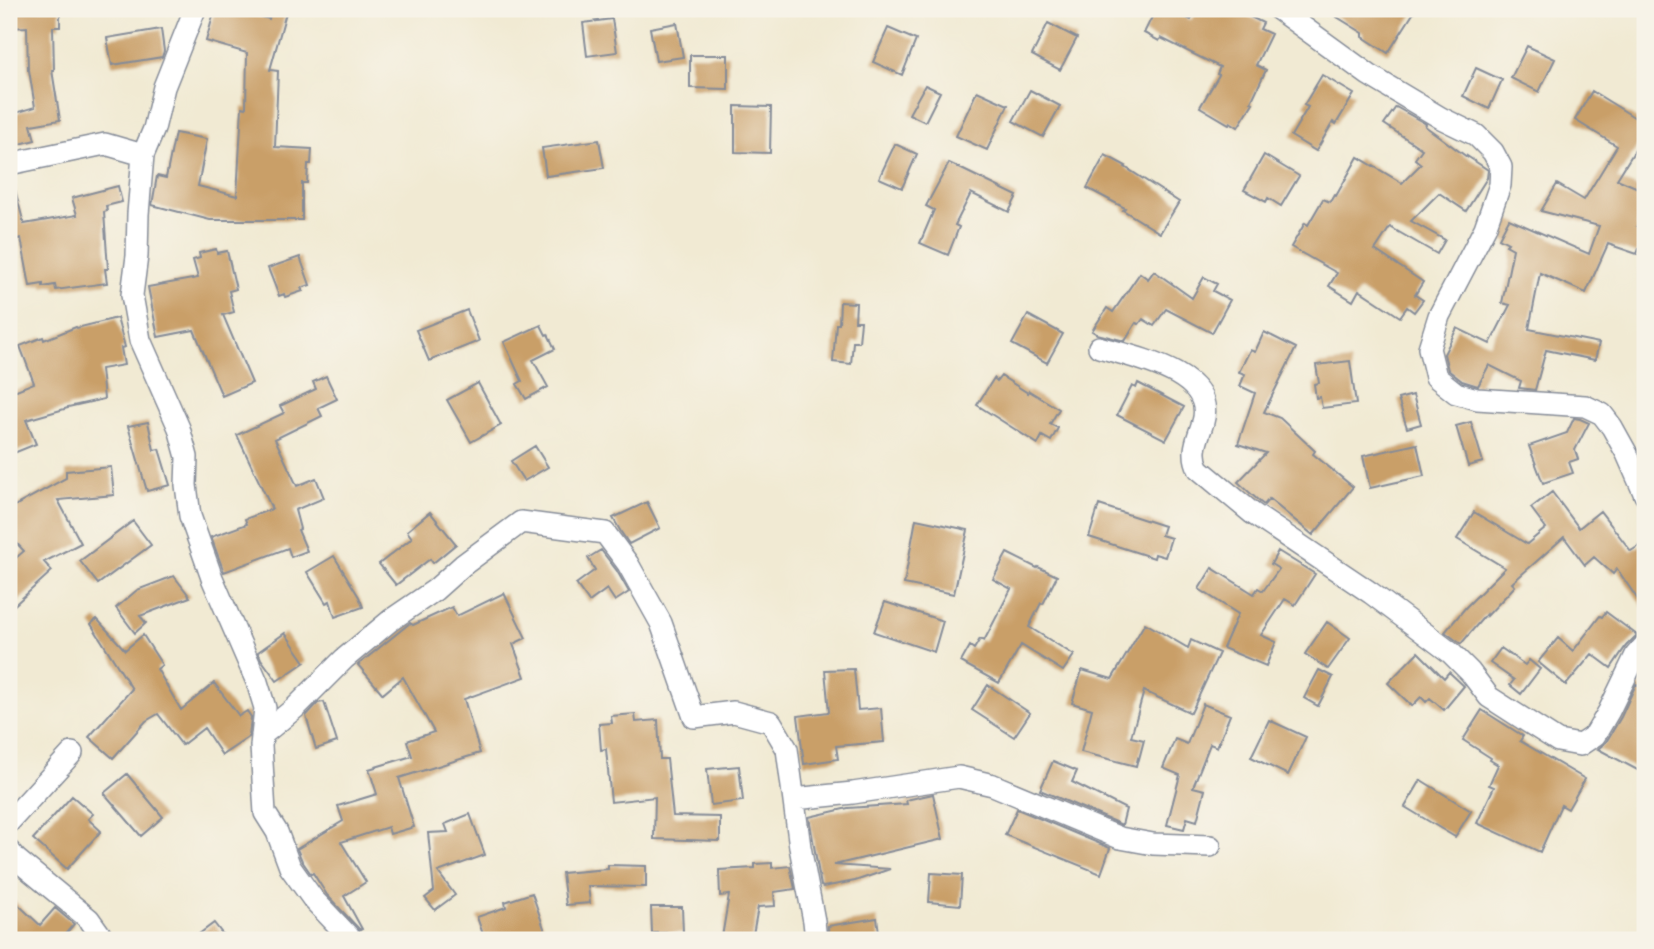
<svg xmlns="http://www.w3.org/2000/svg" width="1654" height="949" font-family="Alegreya,serif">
<rect width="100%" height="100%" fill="#f7f3e8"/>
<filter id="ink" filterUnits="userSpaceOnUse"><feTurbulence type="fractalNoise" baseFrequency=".0143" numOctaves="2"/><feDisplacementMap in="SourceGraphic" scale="14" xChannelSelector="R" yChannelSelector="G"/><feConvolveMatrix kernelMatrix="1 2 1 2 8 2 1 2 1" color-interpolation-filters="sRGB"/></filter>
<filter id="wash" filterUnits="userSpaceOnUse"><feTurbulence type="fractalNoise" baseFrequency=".00686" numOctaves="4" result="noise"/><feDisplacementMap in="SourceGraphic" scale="28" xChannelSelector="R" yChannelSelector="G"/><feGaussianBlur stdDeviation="1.57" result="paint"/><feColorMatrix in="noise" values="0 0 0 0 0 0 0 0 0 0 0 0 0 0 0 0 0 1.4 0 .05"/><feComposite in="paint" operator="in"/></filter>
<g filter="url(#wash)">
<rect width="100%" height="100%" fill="#f1ead3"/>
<g id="blocks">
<!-- building -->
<path fill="#c99f68" d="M 10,9 L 60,9 L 60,27 L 53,27 L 54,70 L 52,70 L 60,120 L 31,125 L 35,140 L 9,147 L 9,115 L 35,107 L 29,70 L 28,70 L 27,27 L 11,28 Z
M 215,9 L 233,9 L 269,19 L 271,9 L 287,9 L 270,70 L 278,71 L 275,147 L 312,149 L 311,164 L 308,164 L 307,183 L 302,183 L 302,220 L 210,220 L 152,205 L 157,176 L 166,178 L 175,133 L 207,139 L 198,186 L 237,196 L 242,107 L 246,108 L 247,53 L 206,41 Z
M 1156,9 L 1168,9 L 1191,20 L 1197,9 L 1234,9 L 1263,23 L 1260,29 L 1271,34 L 1256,65 L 1266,70 L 1251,102 L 1253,103 L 1238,127 L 1230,122 L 1229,124 L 1200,107 L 1219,75 L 1217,74 L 1220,67 L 1161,38 L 1159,41 L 1144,33 Z
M 1324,9 L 1416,9 L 1388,53 L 1363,37 L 1363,33 Z
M 612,19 L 617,52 L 587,56 L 583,23 Z
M 677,23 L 683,57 L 656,61 L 650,28 Z
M 1048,23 L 1077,38 L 1060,70 L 1032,55 Z
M 888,28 L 916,40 L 902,75 L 873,62 Z
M 161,29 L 164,51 L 162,57 L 112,65 L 107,38 Z
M 1527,46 L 1555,59 L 1539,92 L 1511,78 Z
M 690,55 L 728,55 L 728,89 L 690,88 Z
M 1476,68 L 1502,80 L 1489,109 L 1463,96 Z
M 1322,75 L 1354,94 L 1336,124 L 1333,122 L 1316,151 L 1291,136 L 1308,107 L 1304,105 Z
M 925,85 L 940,92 L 925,122 L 909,114 Z
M 1030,90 L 1060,106 L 1043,137 L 1013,121 Z
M 977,91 L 1008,105 L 987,150 L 956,136 Z
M 1592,91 L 1645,124 L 1645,134 L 1617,179 L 1645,191 L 1645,205 L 1637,226 L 1645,229 L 1645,233 L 1637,254 L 1608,244 L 1586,293 L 1540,273 L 1529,329 L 1599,343 L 1595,360 L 1546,350 L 1535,390 L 1519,388 L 1521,381 L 1489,365 L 1478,386 L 1462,381 L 1448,370 L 1444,354 L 1457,328 L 1490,344 L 1510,305 L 1502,303 L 1513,249 L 1506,245 L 1508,243 L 1499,238 L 1509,219 L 1589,254 L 1599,226 L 1541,211 L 1557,184 L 1584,200 L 1617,146 L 1575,120 Z
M 735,106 L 771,107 L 770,153 L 735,152 Z
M 1396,107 L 1426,124 L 1425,126 L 1467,157 L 1467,156 L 1488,170 L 1487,178 L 1466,211 L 1439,193 L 1411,221 L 1445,240 L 1437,254 L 1390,227 L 1375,250 L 1423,282 L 1415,295 L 1423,300 L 1414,312 L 1407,307 L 1400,317 L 1359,290 L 1353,301 L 1329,286 L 1337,273 L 1291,247 L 1305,223 L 1308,225 L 1323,199 L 1330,202 L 1334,195 L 1336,196 L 1358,157 L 1402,183 L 1421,164 L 1415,159 L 1422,149 L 1384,124 Z
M 599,140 L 604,168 L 546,176 L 542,148 Z
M 895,144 L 917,154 L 902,188 L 879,178 Z
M 1105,155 L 1126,166 L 1125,167 L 1179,202 L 1160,233 L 1123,210 L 1125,208 L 1087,188 Z
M 1264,155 L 1299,176 L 1281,206 L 1268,198 L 1266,202 L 1244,190 Z
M 949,163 L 1017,196 L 1009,212 L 971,193 L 955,225 L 959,227 L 948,255 L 920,243 L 934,210 L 926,206 Z
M 14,186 L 24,224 L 77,215 L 72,198 L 118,186 L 122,202 L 106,206 L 107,211 L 104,212 L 108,269 L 105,269 L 107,283 L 56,290 L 55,285 L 43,287 L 43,284 L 30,286 L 21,238 L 9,241 L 9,187 Z
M 216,249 L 217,253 L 227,251 L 236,289 L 229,291 L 234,312 L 223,315 L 252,383 L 222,396 L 194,330 L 158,337 L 148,287 L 198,278 L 193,260 L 200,258 L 199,253 Z
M 300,257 L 310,285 L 301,288 L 303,291 L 285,297 L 284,294 L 279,296 L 268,268 Z
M 1154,271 L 1192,298 L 1204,277 L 1217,284 L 1213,291 L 1230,300 L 1212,333 L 1166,309 L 1154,326 L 1143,319 L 1139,324 L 1136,323 L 1125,341 L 1097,334 L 1092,331 L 1107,308 L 1113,312 L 1140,273 L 1148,279 Z
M 840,302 L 856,303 L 855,321 L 861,321 L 859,342 L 853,342 L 851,364 L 833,362 L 836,324 L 839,324 Z
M 467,310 L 479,341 L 429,361 L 416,330 Z
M 1028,315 L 1063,334 L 1047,363 L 1012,344 Z
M 117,318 L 125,347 L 121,348 L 124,365 L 101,369 L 104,399 L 68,407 L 68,408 L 26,420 L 36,444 L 9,455 L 9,393 L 34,383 L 20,346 L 43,337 L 44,340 L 76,327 L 77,328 Z
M 541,325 L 546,335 L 548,334 L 555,349 L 533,360 L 548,387 L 526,399 L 517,384 L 522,381 L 504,342 Z
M 1264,332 L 1296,348 L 1264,412 L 1280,418 L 1315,451 L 1313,454 L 1353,487 L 1313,535 L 1269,499 L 1264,505 L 1260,502 L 1238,482 L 1266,453 L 1238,444 L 1255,393 L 1240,386 L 1245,374 L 1239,372 L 1250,350 L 1255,352 Z
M 1350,361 L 1356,404 L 1322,408 L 1320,397 L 1316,398 L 1314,384 L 1319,383 L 1316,365 Z
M 326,376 L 337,399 L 318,408 L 322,416 L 275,439 L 297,486 L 316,478 L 324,498 L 295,510 L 300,529 L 298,530 L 307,551 L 291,557 L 288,548 L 224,572 L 211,537 L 247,524 L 245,519 L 272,509 L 237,435 L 284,413 L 280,406 L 316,389 L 313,382 Z
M 1001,376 L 1028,393 L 1029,391 L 1059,409 L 1050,424 L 1058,428 L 1051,441 L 1042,436 L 1038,444 L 977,405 L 994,378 L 997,381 Z
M 478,383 L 501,425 L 471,442 L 447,400 Z
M 1138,383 L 1184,407 L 1166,440 L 1117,415 L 1132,386 L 1136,388 Z
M 1413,395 L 1421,424 L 1407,428 L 1398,399 Z
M 1574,418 L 1580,419 L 1589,423 L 1575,450 L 1578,459 L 1569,462 L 1573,473 L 1543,483 L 1529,446 L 1567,433 Z
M 148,422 L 154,450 L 159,449 L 170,485 L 147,491 L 128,426 Z
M 1471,422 L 1483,462 L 1468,466 L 1456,426 Z
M 1417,444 L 1424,476 L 1370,488 L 1363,456 Z
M 535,446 L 548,467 L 524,481 L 511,461 Z
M 111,467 L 114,495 L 58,500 L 81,543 L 44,562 L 52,571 L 9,610 L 9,564 L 24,551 L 9,535 L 9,509 L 66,478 L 66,471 Z
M 1552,492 L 1579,528 L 1600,511 L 1631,551 L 1645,542 L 1645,610 L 1617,569 L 1613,574 L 1594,557 L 1585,565 L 1564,537 L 1512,583 L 1515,586 L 1487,616 L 1486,614 L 1461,644 L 1445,632 L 1466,607 L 1505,568 L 1457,539 L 1474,512 L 1527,544 L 1546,528 L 1531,508 Z
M 647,502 L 660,528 L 629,544 L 621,532 L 613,518 Z
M 1099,505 L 1164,526 L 1161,535 L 1171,538 L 1165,557 L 1155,554 L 1154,558 L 1089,537 Z
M 430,512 L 456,544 L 433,563 L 430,559 L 396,585 L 379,564 L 412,538 L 407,531 Z
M 916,519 L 968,530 L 954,594 L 904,584 Z
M 133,521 L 151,545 L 98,584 L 80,561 Z
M 601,550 L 617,571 L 629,592 L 615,601 L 607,589 L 589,602 L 576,584 L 595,570 L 588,558 Z
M 1278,551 L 1315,574 L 1295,605 L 1285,599 L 1261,635 L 1276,642 L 1266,666 L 1223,648 L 1238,614 L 1199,589 L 1212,568 L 1254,594 L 1258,588 L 1263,591 L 1279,569 L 1271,564 Z
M 1007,553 L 1037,568 L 1038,567 L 1057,576 L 1043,604 L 1041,603 L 1029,627 L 1074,655 L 1063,671 L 1021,645 L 999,683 L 961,662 L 970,646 L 974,649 L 980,639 L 984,641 L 1011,589 L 993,579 Z
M 334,556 L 359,597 L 363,607 L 335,617 L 330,601 L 326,603 L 307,572 Z
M 174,576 L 190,597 L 140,616 L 146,623 L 135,633 L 116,608 L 137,590 Z
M 504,593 L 526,638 L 513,644 L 525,677 L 464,699 L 480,753 L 399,778 L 414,827 L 390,834 L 388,827 L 341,842 L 366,882 L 344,896 L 362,929 L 360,930 L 327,895 L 313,873 L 311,874 L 302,861 L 297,849 L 343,821 L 338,806 L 377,794 L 369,769 L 412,756 L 407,741 L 434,732 L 403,677 L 383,694 L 358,665 L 410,623 L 413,625 L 452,607 L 457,616 Z
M 885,602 L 943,621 L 934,652 L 874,632 Z
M 1606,612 L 1637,635 L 1626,646 L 1611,668 L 1592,654 L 1566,685 L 1538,662 L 1558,638 L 1573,651 L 1600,616 L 1602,617 Z
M 97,619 L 125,650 L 143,635 L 162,665 L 157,669 L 181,710 L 214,683 L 239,716 L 247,711 L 251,717 L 249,737 L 222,755 L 204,728 L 182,745 L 158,714 L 146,721 L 113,758 L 89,737 L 132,689 L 91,624 Z
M 1327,622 L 1350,638 L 1328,669 L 1305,654 Z
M 1145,623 L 1188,648 L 1191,640 L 1219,653 L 1191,713 L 1144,691 L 1131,737 L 1144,740 L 1139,759 L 1138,758 L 1136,766 L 1081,752 L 1092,709 L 1072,703 L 1082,670 L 1112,679 Z
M 285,633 L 305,662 L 277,681 L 261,659 L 258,652 Z
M 1501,648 L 1525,665 L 1529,660 L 1540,669 L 1521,694 L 1510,685 L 1514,680 L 1490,663 Z
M 1418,652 L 1444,678 L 1449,672 L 1464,686 L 1444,710 L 1430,698 L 1426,702 L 1421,697 L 1412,706 L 1388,683 Z
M 854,669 L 858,710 L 881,708 L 884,742 L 836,746 L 838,759 L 804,764 L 798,716 L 829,712 L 825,670 Z
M 1319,670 L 1333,677 L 1318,706 L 1304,698 Z
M 1636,684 L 1645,690 L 1645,774 L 1598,749 L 1606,742 L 1621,717 Z
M 988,685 L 1030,713 L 1014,737 L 972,710 Z
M 324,702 L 337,742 L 316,749 L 306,716 L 318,703 Z
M 1203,704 L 1230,715 L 1217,747 L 1210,744 L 1193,787 L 1205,790 L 1197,821 L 1187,818 L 1184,829 L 1167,825 L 1180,775 L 1163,768 L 1175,739 L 1187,744 Z
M 1482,710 L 1523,736 L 1520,741 L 1585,779 L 1568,809 L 1561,805 L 1540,852 L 1477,823 L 1494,787 L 1489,785 L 1498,765 L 1490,760 L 1491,758 L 1463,740 Z
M 635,714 L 636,722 L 658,720 L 660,759 L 667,759 L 673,816 L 720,817 L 720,841 L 654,839 L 655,797 L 611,802 L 606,749 L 601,750 L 599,724 L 612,723 L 611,716 Z
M 1269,720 L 1306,737 L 1288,775 L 1251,757 Z
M 1053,761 L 1077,771 L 1072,782 L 1126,809 L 1122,825 L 1040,790 Z
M 739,766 L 743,801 L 711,805 L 707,769 Z
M 127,774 L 163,817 L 141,836 L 104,793 Z
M 1421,780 L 1471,811 L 1455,837 L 1405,807 Z
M 933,794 L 943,839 L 834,865 L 890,869 L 855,881 L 823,887 L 821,886 L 809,817 L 848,808 L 907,804 L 906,800 Z
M 72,796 L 93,814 L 88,819 L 101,831 L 67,869 L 33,839 Z
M 1017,809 L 1110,848 L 1101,874 L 1005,835 Z
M 470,814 L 485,855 L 438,872 L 455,895 L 435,910 L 425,898 L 434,891 L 428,833 L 448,832 L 445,824 Z
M 772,863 L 772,868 L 790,866 L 795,889 L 774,892 L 775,906 L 758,907 L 752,940 L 741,940 L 722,937 L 729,895 L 720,896 L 719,870 L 755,868 L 755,864 Z
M 608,865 L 646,866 L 646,887 L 588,886 L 590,903 L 566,905 L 562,873 L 608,869 Z
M 931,873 L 962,875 L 960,905 L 929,902 Z
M 532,893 L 548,940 L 485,940 L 477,917 L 506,907 L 505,902 Z
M 9,896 L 40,925 L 55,908 L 74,924 L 60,940 L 9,940 Z
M 651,907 L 682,907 L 683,933 L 652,933 Z
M 877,918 L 880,940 L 829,940 L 828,926 Z
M 214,923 L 227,940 L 191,940 Z"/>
</g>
</g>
<g filter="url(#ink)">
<use href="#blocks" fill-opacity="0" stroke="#868c98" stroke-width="2"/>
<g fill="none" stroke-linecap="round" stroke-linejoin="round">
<defs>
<path id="minor" d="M 195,9 L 164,87 L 154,129 L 143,155 L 138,214 L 137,256 L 132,295 L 140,340 L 179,428 L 187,457 L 186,485 L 190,516 L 212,578 L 257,682 L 265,708 L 261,746 L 265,813 L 277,832 L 290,867 L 313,899 L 352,940
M 1278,9 L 1369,75 L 1441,118 L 1476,135 L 1493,152 L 1501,167 L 1500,185 L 1485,228 L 1439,316 L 1429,348 L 1436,377 L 1456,393 L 1477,399 L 1585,406 L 1602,414 L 1612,427 L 1627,454 L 1645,495
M 9,164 L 105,144 L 143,155
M 1099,347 C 1133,357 1217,373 1203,422 C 1198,439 1190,452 1199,469 L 1252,513 L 1371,593 L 1451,653 L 1470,672 L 1489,697 L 1558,741 L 1580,745 L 1595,735 L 1609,711 L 1636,655 L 1645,645
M 262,735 L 295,708 L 344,659 L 391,620 L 435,590 L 463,565 L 521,522 L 605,533 L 628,564 L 661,623 L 694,717 L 734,712 L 771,722 L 787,749 L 800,847 L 814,921 L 816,940
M 794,799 L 853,793 L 959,777 L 993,785 L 1120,838 L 1153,844 L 1210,846
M 9,822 L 72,753
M 9,851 L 16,859 L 89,919 L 104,940"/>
</defs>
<!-- minor casing -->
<use href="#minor" stroke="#868c98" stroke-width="24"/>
<!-- minor -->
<use href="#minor" stroke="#fff" stroke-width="21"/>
</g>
</g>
<!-- margin -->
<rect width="1654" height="949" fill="none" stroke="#f7f3e8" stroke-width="35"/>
</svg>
